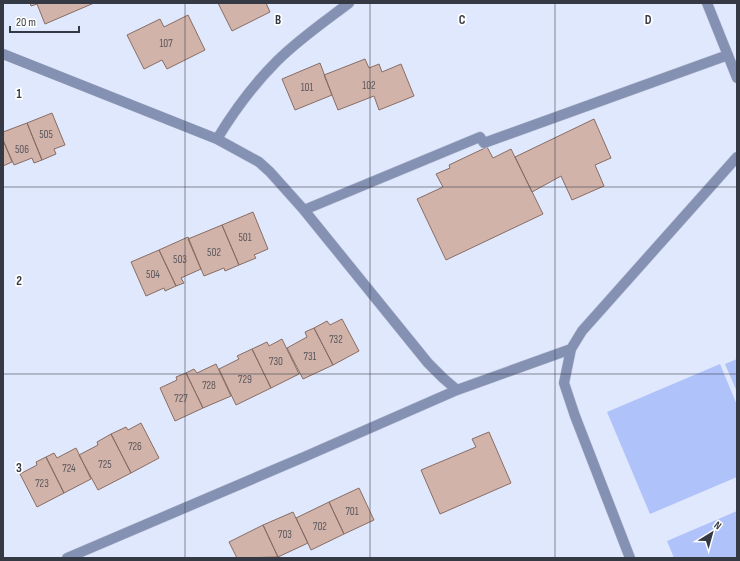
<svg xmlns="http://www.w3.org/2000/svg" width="740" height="561" font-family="'Sofia Sans Condensed',sans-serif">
<rect width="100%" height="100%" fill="#e0e8fd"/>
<!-- green -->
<path fill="#afc2fa" d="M 737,359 L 737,392 L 725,364 Z
M 720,364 L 737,405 L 737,477 L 650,514 L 607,412 Z
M 737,511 L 737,558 L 674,558 L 667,541 Z"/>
<!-- building -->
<path fill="#d1b3aa" stroke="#886d64" d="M 30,3 L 94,3 L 45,24 L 37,4 L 31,6 Z
M 218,3 L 266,3 L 270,12 L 232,31 Z
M 188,15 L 205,50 L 167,69 L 162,60 L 144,69 L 127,35 L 160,19 L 164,27 Z
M 365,59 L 369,68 L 379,64 L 382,72 L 401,64 L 414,96 L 379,110 L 374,96 L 338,110 L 324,75 Z
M 320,63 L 332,95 L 295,110 L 282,79 Z
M 52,113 L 65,145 L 54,149 L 56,154 L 42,160 L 27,123 Z
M 594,119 L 611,158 L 595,165 L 604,186 L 572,200 L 561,176 L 532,192 L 515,157 Z
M 27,123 L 42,160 L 34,163 L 32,158 L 14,165 L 3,140 L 3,132 Z
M 3,140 L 12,162 L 3,166 Z
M 487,147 L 493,158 L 511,149 L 543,214 L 446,260 L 417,199 L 443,187 L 436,174 L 450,168 L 449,165 Z
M 253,212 L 268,249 L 254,255 L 256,258 L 239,265 L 222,225 Z
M 222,225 L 239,265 L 225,271 L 224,268 L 204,276 L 188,239 Z
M 188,237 L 201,269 L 181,278 L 184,283 L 176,286 L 159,250 Z
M 159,250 L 176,286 L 165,291 L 164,288 L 146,296 L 131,262 Z
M 342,319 L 359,351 L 333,365 L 314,328 L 327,321 L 330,325 Z
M 314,328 L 333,365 L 303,379 L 287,348 L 307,337 L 305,332 Z
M 282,339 L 299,374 L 271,388 L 252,349 L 267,342 L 269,346 Z
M 252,349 L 271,388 L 236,405 L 219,369 L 239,359 L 237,356 Z
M 216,364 L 231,396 L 203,408 L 186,373 L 194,369 L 197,373 Z
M 186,373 L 203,408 L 175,421 L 160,388 L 177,380 L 176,377 Z
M 141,423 L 159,458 L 131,473 L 111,434 L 126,427 L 128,430 Z
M 489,432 L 511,483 L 440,514 L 421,470 L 476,447 L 472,439 Z
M 111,434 L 131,473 L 98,490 L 79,455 L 98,445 L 97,442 Z
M 76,448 L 91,479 L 64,493 L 46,457 L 54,453 L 57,458 Z
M 46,457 L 64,493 L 37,507 L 20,474 L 37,465 L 36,462 Z
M 359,488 L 374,520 L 344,534 L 329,502 Z
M 329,502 L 344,534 L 311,550 L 296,518 Z
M 293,512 L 308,543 L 278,557 L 263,525 Z
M 263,525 L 278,557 L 237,558 L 229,542 Z"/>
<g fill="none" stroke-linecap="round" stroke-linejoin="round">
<defs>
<path id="minor" d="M 707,3 L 737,78
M 3,54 L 217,139 L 259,162 L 270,172 L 304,210 L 428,363 L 443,378 L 457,390
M 217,139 C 234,111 253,85 277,61 C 299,39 324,22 349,3
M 304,210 L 480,137 L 484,143 L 728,55
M 67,558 L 304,457 L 457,390 L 571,349
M 630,558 L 575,416 L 564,383 L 571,349 L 582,331 L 737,157"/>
</defs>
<!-- minor casing -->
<use href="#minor" stroke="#bec5d8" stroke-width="11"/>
<!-- minor -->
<use href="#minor" stroke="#8591b2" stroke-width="10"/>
</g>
<!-- grid -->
<path fill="none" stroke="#353943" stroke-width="1" stroke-opacity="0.55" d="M 185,3 L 185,558M 370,3 L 370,558M 555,3 L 555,558M 3,187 L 737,187M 3,374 L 737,374"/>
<g text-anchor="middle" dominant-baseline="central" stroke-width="3.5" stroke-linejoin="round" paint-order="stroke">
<!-- number labels -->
<g font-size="11" fill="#5c585d">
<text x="166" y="43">107</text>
<text x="369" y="85">102</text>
<text x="307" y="87">101</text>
<text x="46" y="134">505</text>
<text x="22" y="149">506</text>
<text x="245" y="237">501</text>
<text x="214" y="252">502</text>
<text x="180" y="259">503</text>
<text x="153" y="274">504</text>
<text x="336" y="339">732</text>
<text x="310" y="356">731</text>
<text x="276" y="361">730</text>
<text x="245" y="379">729</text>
<text x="209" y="385">728</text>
<text x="181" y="398">727</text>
<text x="135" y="446">726</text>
<text x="105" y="464">725</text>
<text x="69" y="468">724</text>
<text x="42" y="483">723</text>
<text x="352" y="511">701</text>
<text x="320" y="526">702</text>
<text x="285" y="534">703</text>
</g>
</g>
<g font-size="13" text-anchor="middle" font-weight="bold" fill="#353943" stroke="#fff" stroke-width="3.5" stroke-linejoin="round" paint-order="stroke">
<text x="278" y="24">B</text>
<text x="462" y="24">C</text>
<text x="648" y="24">D</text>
<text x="19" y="98">1</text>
<text x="19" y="285">2</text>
<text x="19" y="472">3</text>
</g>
<!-- border -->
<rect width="740" height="561" fill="none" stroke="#353943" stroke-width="8"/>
<!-- north arrow -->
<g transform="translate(712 533) rotate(37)" stroke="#ffffff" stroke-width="3" paint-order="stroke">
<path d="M0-3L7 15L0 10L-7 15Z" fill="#353943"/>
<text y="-6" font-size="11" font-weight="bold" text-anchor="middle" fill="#353943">N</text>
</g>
<!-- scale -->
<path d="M10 26v6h69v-6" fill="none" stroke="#353943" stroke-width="2"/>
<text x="16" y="26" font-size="12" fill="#353943" stroke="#ffffff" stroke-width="3" paint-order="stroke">20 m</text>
</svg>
